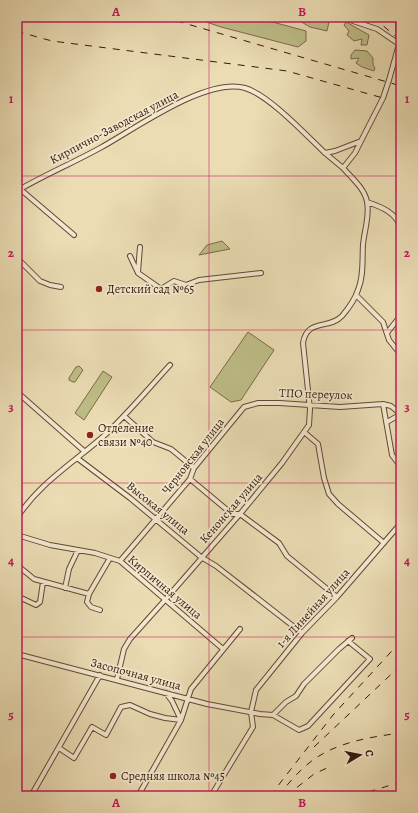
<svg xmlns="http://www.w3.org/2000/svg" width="418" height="813" font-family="Alegreya,serif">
<rect width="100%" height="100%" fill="#ebdcb4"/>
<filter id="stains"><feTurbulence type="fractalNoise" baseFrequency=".005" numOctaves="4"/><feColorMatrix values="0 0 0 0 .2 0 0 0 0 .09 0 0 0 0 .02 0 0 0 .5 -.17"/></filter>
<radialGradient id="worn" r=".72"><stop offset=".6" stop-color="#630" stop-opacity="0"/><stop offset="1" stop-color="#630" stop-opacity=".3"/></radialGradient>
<!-- green -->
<path fill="#bebe88" stroke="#7a6a4a" d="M 192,17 L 254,17 L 306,31 L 306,41 L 298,47 L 221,27 Z
M 293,17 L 313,17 L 329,22 L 327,31 L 310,27 Z
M 346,22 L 369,35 L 367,45 L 361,45 L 362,39 L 354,41 L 347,35 L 349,31 L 344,25 Z
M 355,50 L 367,51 L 373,58 L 373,65 L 375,68 L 374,71 L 362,67 L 356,63 L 359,58 L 351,59 L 351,55 Z
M 222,241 L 230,249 L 199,255 L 207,245 Z
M 248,332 L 274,350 L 241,400 L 231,402 L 210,387 Z
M 79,366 L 83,370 L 75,382 L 73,382 L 69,380 L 69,378 L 76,367 Z
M 103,371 L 112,377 L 84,420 L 75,413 Z"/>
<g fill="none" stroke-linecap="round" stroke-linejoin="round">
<defs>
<path id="minor" d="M 341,17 L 377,29 L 399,44
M 325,153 L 343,168 L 355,153 L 361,141
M 20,189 L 74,235
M 17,191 C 44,175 73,163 100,148 C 135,129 206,77 245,88 C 269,95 306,135 325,153 L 335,151 L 361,141 L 383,98 L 389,80 L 399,44 L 398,17
M 367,202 C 379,206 399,213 400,229 C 400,236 398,244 401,250
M 130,256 L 138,273 L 161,289 L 174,281 L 186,285 L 199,280 L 261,273
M 17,258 L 40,281 L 50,285 L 61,287
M 138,272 L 140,247
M 356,295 L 383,322 L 389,340 L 401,355
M 387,333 L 401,315
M 17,392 L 84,451
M 383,404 L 391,406 L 397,411 L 401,412
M 124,416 L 153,442 L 171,449 L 194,468
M 387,422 L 401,414
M 304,432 L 318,444 L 324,478 L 329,494 L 338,504 L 384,543
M 77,458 L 130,498 L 201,557 L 216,566 L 302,633
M 190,479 L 232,514 L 240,514 L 279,543 L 287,556 L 337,597
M 17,518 C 39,483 76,461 106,434 C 129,412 149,388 170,365
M 17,535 L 50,545 L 95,553 L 120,561 L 223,649
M 120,561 L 190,479 L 194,468 L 244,407 L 258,403 L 279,403 L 340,407 L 383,404 L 392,455 L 401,467
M 17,565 L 34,579 L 89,594
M 65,588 L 69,569 L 78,550
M 17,596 L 36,605 L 40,602 L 43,582
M 100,610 L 91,607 L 87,602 L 89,594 L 110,558
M 17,654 L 207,704 L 260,714 L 273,715 L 299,730 L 308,726 L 370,659 L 348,641
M 117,679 L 124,649 L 130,639 L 165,600 L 240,514 L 282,463 L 309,425 L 310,409 L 303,343 C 307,318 329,330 342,316 C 348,309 355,299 358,290 C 364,276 362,259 363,245 C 364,231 370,216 367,202 C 365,189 352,178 343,168
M 166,693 L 172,701 L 181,720
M 273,715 L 286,702 L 296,696 L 304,684 L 339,649 L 352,638
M 59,748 L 74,758 L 92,727 L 106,735 L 121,707 L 130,705 L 150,714 L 165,718 L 181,720
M 31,796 L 100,675
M 138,796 L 181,720 L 191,689 L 240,629
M 211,796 L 253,727 L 251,712 L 256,690 L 302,633 L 337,597 L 401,523"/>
</defs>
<!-- minor casing -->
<use href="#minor" stroke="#634835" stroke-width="6"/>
<!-- minor -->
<use href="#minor" stroke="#f2e8ce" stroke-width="4"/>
<!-- rail -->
<path stroke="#36170b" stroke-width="1" stroke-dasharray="7 7" stroke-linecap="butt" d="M 163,17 L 401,86
M 373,17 L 401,41
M 17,30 L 23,33 L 52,41 L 287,71 L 383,98
M 314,747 L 401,665
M 270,796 L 333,715 L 401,641
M 278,796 C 289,783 299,770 313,760 C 338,742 370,737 401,733
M 286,796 L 314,774 L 327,768
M 355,796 L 401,782
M 385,796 L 401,786"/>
</g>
<!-- grid -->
<path fill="none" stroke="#c2185b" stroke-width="1" stroke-opacity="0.55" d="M 209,17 L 209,796M 17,176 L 401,176M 17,330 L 401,330M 17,483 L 401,483M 17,637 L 401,637"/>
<!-- markers -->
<g fill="#8f2418" stroke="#f2e8ce" stroke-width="1.5">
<circle cx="99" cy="289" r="4"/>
<circle cx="90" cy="435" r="4"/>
<circle cx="113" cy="776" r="4"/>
</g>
<g text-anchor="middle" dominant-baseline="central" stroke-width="3.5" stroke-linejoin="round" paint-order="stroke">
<!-- street labels -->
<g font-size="12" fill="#36170b" stroke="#f2e8ce">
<text transform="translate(114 127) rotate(-28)">Кирпично-Заводская улица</text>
<text transform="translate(316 394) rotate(2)">ТПО переулок</text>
<text transform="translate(193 456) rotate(-52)">Черновская улица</text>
<text transform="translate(158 508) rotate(39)">Высокая улица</text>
<text transform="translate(231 508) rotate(-49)">Кенонская улица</text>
<text transform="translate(165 587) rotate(40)">Кирпичная улица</text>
<text transform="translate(313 608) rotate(-48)">1-я Линейная улица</text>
<text transform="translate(136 674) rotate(15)">Засопочная улица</text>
</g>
<!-- poi labels -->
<g font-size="12" fill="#36170b" stroke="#f2e8ce" text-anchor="start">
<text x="107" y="289">Детский сад №65</text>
<text x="98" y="428">Отделение<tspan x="98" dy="14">связи №40</tspan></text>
<text x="121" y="776">Средняя школа №45</text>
</g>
</g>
<!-- margin -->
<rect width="418" height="813" fill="none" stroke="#ebdcb4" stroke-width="44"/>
<!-- north arrow -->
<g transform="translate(360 755) rotate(80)" stroke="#f2e8ce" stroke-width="3" paint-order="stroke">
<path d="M0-3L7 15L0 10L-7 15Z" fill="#36170b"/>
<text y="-6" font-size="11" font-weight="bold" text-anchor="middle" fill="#36170b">С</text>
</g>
<rect x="22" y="22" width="374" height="769" fill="none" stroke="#c2185b" stroke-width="1.5"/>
<g font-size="13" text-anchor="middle" font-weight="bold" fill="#c2185b">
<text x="116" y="16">A</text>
<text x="302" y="16">B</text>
<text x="11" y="103">1</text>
<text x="407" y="103">1</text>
<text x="11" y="257">2</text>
<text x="407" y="257">2</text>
<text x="11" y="411">3</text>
<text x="407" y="411">3</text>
<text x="11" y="565">4</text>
<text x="407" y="565">4</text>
<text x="11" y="719">5</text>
<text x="407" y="719">5</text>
<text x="116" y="807">A</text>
<text x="302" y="807">B</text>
</g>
<rect width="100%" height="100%" filter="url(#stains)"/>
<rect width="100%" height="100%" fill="url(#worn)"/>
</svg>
